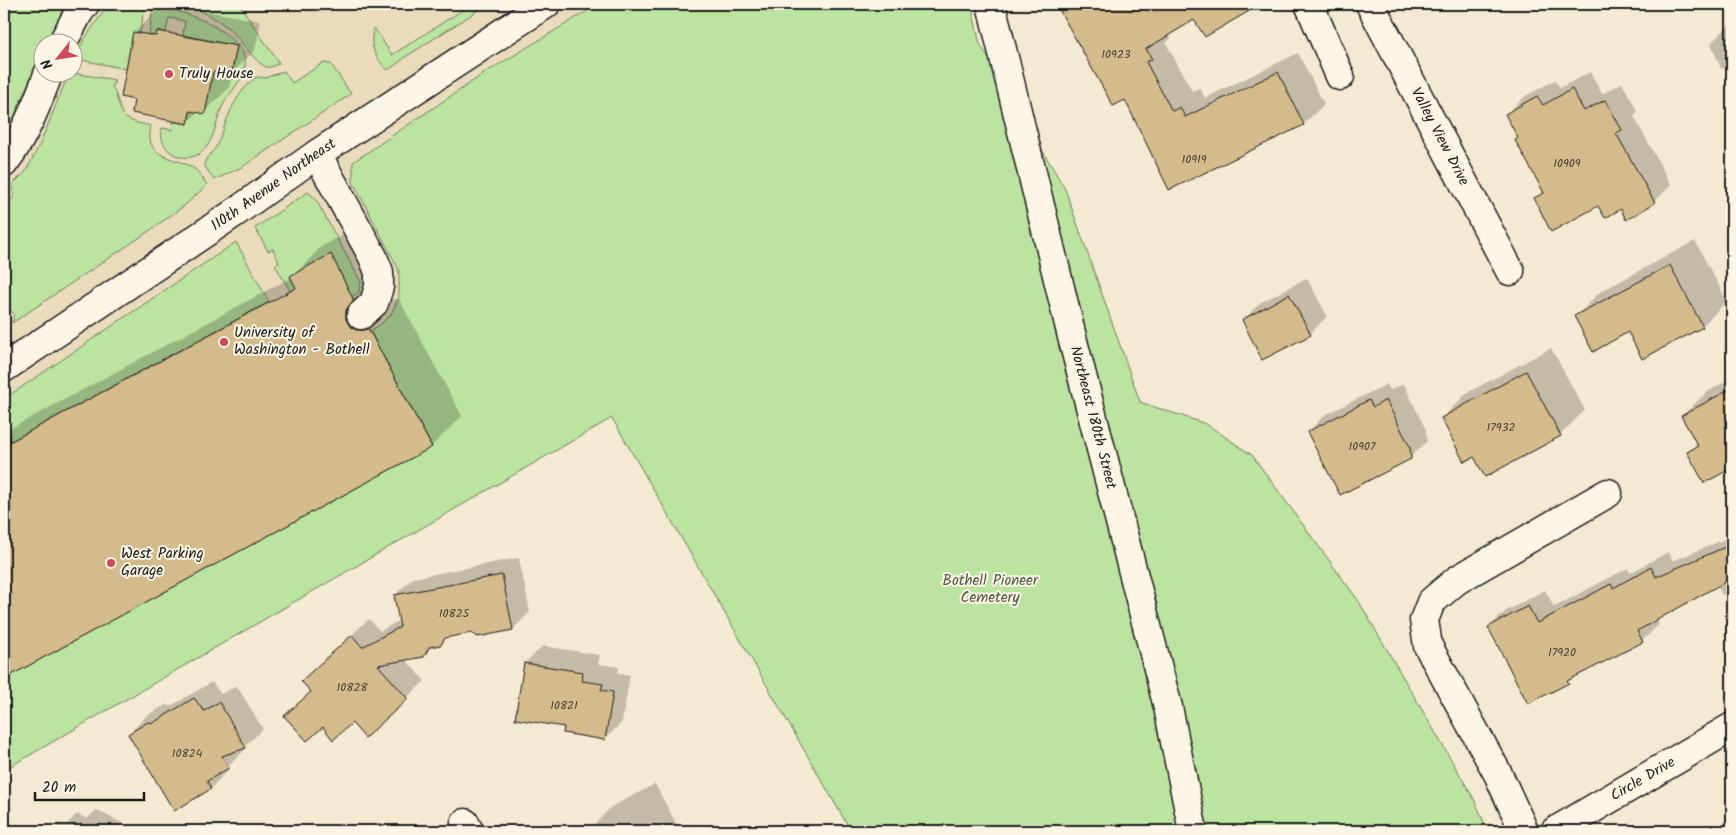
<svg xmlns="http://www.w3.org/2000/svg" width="1736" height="835" font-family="Kalam,sans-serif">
<rect width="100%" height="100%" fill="#f4e9d3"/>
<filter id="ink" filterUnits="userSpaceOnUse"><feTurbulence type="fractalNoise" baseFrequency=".02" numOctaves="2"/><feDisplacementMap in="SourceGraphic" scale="10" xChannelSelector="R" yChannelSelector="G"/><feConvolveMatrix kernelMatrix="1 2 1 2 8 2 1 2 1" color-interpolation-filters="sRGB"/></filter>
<g filter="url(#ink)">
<!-- built -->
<path fill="#eadbbd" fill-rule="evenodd" d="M 4,4 L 629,4 L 480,423 L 432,447 L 4,679 ZM 42,42 L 72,42 L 72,72 L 42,72 Z"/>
<!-- green -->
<path fill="#bbe4a0" stroke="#6c805e" d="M 4,4 L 66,4 L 46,42 L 42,42 L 42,50 L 7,134 L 4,138 Z
M 109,4 L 145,4 L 140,34 L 133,33 L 126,69 L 82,60 L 76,56 L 85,38 Z
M 179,4 L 239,4 L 279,63 C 274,66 269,69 264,66 C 253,59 245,46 237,37 C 221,19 202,10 179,4 Z
M 472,4 L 488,4 L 407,56 L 390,69 L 386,69 C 375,56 368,45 374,28 L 392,55 Z
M 599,4 L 971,4 L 980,44 L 1065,189 L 1140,402 L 1206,424 L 1252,455 L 1358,600 L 1474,799 L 1488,831 L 851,831 L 612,418 L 4,770 L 4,679 L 432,447 L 370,331 L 381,324 L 391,314 L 399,297 L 399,270 L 353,182 L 353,162 L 488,71 Z
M 153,6 C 184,12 209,19 233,40 C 242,49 248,58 244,71 C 240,84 228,94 222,107 C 216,121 214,145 199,154 C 181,165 157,149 162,128 L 172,130 L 173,122 L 188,124 L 190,111 L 213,72 L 231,75 L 237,46 L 183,35 L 185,21 L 169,18 L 166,32 L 158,30 L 156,37 L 149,35 Z
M 323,63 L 331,64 L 351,94 L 242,167 L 214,180 L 204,165 C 205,157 213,153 217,145 C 228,119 232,97 256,77 L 265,78 L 284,71 L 292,83 Z
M 73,73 L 115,80 L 112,86 C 126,116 113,118 151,126 C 143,161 178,156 195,169 C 200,173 204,180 207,185 L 184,206 L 142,236 L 12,323 L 14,314 L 6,305 L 7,294 L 4,286 L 4,209 L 14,196 L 12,185 L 26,171 L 40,144 L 64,85 L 68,77 Z
M 308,192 L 315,198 L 361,282 L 359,292 L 352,297 L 290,276 L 296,288 L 290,291 L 275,265 L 279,263 L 273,249 L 268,251 L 255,228 Z
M 236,242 L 269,302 L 4,445 L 4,399 Z"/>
<!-- shadow -->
<path fill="#0003" d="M 1057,4 L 1251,4 L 1239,15 L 1195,18 L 1169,33 L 1171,38 L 1166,43 L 1192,91 L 1200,88 L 1205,98 L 1298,53 L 1324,104 L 1304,124 L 1169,188 L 1125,98 L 1114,105 Z
M 183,7 L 261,21 L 255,50 L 232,73 L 229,88 L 204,112 L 199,111 L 187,123 L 136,99 L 134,33 L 159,8 L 178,12 Z
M 1732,24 L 1732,64 L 1721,69 L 1711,43 L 1728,26 Z
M 1590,72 L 1602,94 L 1622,83 L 1638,112 L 1634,116 L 1671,185 L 1654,202 L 1599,204 L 1535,199 L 1544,190 L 1507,114 L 1524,97 L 1555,80 L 1560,88 Z
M 362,225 L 387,300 L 399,299 L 462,416 L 432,446 L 4,678 L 4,432 L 292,277 L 322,246 Z
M 1695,241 L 1727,301 L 1702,326 L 1629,331 L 1575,317 L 1600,292 Z
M 1307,278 L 1327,316 L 1310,334 L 1243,320 L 1260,303 Z
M 1551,348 L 1585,410 L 1560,435 L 1486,475 L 1475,455 L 1442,418 L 1467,393 Z
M 1732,378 L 1732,467 L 1705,482 L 1688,452 L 1697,443 L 1682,416 L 1707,392 Z
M 1387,384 L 1390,390 L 1404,384 L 1426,430 L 1427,441 L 1410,458 L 1308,432 L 1325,415 Z
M 1732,536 L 1732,591 L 1722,595 L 1717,585 L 1656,619 L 1659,624 L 1642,641 L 1574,676 L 1568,682 L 1489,627 L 1506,611 L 1545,590 L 1554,607 L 1628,568 L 1630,573 L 1668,552 L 1673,561 Z
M 519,558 L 530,612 L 513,629 L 478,636 L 471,632 L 448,636 L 440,644 L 434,645 L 423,656 L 405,659 L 425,681 L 365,736 L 352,721 L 323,726 L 286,716 L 311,691 L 320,664 L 369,619 L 380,631 L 400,620 L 395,595 L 413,578 Z
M 543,646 L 600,655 L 598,664 L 619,667 L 618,673 L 630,675 L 622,722 L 605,739 L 566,726 L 517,718 L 525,663 Z
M 212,682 L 221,694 L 237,686 L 263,729 L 244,747 L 245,750 L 226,768 L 228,770 L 211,788 L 175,809 L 129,734 L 146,716 L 166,705 L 171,706 Z
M 655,784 L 679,829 L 690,824 L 694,831 L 598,831 L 594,825 L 611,807 Z
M 96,810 L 138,831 L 51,831 L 59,823 L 65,826 L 77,814 L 87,819 Z"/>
<!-- building -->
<path fill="#d4bb8b" stroke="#1c1c1c" d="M 1056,4 L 1261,4 L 1205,37 L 1194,20 L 1146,49 L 1152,59 L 1146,62 L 1172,111 L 1180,107 L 1185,117 L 1278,72 L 1304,125 L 1169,190 L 1125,100 L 1113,106 Z
M 157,31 L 237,46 L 231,76 L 213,72 L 205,114 L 190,111 L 188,124 L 132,113 L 134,100 L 121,97 L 133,32 L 156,36 Z
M 1572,89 L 1584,111 L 1605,100 L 1622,130 L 1616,133 L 1655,203 L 1626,220 L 1621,209 L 1605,218 L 1598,206 L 1551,232 L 1534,198 L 1544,193 L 1515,140 L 1518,138 L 1505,114 L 1537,96 L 1543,105 Z
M 331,254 L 354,301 L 346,310 L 346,319 L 349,325 L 356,330 L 364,330 L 368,328 L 432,447 L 4,679 L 4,445 L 296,288 L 290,276 Z
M 1670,265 L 1703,327 L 1642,359 L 1628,332 L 1593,352 L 1574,316 Z
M 1289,294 L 1311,335 L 1262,360 L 1242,320 Z
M 1526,371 L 1561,436 L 1485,477 L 1474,457 L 1464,462 L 1441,418 Z
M 1732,388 L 1732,468 L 1704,483 L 1687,452 L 1698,446 L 1681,416 Z
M 1369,400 L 1373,407 L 1386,400 L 1410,447 L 1411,459 L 1340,495 L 1307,432 Z
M 1732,544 L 1732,578 L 1637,631 L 1643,642 L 1567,681 L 1569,683 L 1528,704 L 1488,627 L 1528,606 L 1537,623 L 1611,584 L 1613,588 L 1651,567 L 1656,577 Z
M 502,575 L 513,630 L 478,637 L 471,633 L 445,638 L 441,645 L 429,647 L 424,657 L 378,665 L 408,699 L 365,738 L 352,723 L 333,740 L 323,727 L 307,741 L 284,716 L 311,692 L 301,681 L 352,635 L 362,647 L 400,627 L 394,595 Z
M 524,663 L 583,672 L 582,681 L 603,684 L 601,690 L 613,692 L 605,740 L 563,733 L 564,727 L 515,719 Z
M 194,698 L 204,711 L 219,702 L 246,748 L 222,756 L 229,768 L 207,781 L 211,789 L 174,811 L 128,734 L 148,722 L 153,723 Z"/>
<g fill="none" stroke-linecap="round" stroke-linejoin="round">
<defs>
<g id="minor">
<path id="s1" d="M 991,4 L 1073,341 L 1168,707 L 1193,831"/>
<path d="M 1309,4 L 1340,76"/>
<path id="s2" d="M 1370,4 L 1510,271"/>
<path d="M 63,42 L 79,12 L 85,4"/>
<path d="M 317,154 L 373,257 L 379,272 L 379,287 L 374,303 L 361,315"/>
<path d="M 4,163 C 25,136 37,104 49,72"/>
<path id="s3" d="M 4,368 L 233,214 L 317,154 L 546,4"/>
<path d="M 465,823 L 469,831"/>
<path d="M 1524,831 L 1498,774 L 1428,646 L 1424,620 L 1431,602 L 1457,580 L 1608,493"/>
<path id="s4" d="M 1555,831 L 1732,727"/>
</g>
</defs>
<!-- minor casing -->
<use href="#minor" stroke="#1c1c1c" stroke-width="31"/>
<!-- minor -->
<use href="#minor" stroke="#fcf5e5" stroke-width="28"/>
</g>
</g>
<!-- markers -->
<g fill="#d1495b" stroke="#fcf5e5" stroke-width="2">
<circle cx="169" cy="74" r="5"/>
<circle cx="224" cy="342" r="5"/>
<circle cx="111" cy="563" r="5"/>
</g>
<g text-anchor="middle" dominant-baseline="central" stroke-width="4" stroke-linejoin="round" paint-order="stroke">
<!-- number labels -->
<g font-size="12" fill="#4a4438">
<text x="1116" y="54">10923</text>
<text x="1194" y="159">10919</text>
<text x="1567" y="163">10909</text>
<text x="1501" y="427">17932</text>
<text x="1362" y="446">10907</text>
<text x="454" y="613">10825</text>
<text x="1562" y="652">17920</text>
<text x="352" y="687">10828</text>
<text x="564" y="705">10821</text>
<text x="187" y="753">10824</text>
</g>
<!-- poi labels -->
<g font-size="15" fill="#1c1c1c" stroke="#fcf5e5" text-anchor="start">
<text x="179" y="74">Truly House</text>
<text x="234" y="333">University of<tspan x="234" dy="17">Washington - Bothell</tspan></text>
<text x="121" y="554">West Parking<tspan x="121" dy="17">Garage</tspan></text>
</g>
<!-- street labels -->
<g font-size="15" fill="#1c1c1c" stroke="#fcf5e5">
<text stroke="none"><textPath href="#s2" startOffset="150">Valley View Drive</textPath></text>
<text stroke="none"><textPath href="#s3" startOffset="326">110th Avenue Northeast</textPath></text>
<text stroke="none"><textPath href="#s1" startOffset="426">Northeast 180th Street</textPath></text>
<text stroke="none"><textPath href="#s4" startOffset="102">Circle Drive</textPath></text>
</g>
<!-- park labels -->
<g font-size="15" fill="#4c5844" stroke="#fcf5e5">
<text x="990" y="581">Bothell Pioneer<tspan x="990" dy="17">Cemetery</tspan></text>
</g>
</g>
<!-- margin -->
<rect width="1736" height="835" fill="none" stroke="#fcf5e5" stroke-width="20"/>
<rect x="10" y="10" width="1716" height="815" fill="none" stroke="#1c1c1c" stroke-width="2" filter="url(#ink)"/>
<!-- north arrow -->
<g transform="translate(58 58) rotate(240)"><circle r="24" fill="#fcf5e5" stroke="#a29e95"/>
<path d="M0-4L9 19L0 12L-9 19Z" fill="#d1495b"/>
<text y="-8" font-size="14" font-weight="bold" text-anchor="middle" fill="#1c1c1c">N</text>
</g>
<!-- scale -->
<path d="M35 792v8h109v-8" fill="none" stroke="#1c1c1c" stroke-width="2.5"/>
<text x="42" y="792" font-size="15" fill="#1c1c1c" stroke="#fcf5e5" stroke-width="4" paint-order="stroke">20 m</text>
</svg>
